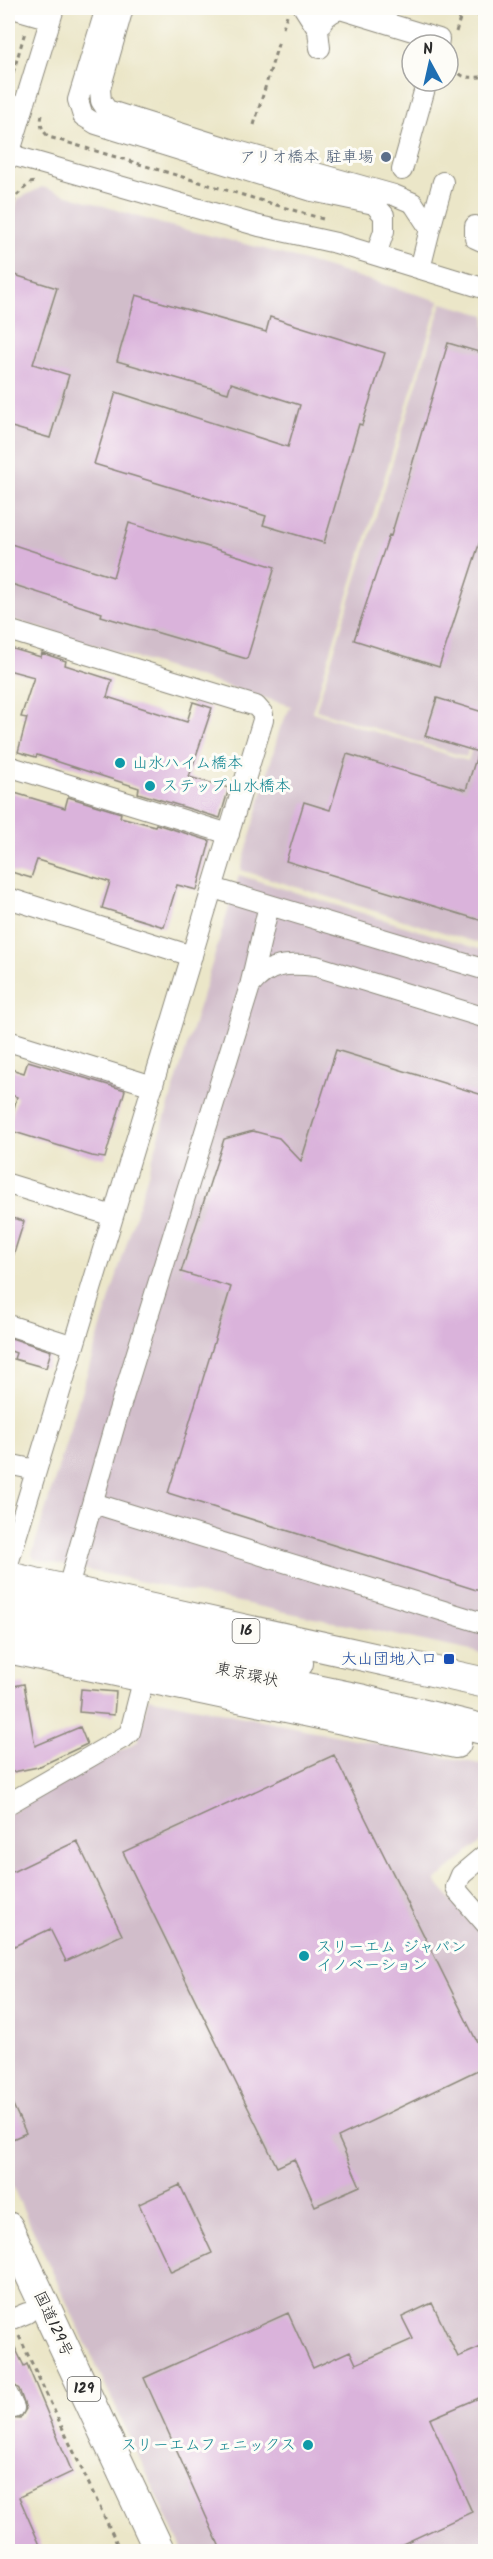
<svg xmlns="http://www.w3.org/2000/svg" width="493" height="2559" font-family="Kalam,'Klee One',sans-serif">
<rect width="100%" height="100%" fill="#fdfcf7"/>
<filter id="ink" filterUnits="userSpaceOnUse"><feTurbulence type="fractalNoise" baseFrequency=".0167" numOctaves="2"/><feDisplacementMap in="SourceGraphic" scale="12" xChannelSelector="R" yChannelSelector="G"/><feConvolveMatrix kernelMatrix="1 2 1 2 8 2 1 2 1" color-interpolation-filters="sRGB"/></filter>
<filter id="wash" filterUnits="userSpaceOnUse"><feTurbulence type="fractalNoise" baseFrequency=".008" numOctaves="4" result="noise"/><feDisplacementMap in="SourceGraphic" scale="24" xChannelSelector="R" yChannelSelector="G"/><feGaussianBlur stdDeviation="1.35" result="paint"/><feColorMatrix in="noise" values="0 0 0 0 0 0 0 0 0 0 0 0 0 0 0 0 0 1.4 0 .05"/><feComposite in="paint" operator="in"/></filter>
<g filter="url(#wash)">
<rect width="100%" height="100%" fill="#ebe6c8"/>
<!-- industrial -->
<path fill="#d1bdca" d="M 42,187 L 162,224 L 261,248 L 439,301 L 312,712 L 468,761 L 485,703 L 485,945 L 241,870 L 280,728 L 291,706 L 8,618 L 8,235 L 18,199 Z
M 442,303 L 485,315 L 486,692 L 466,757 L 316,710 Z
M 239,875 L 485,951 L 485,1654 L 34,1559 L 32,1554 Z
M 148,1698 L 485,1765 L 485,1839 L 435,1881 L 485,1939 L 485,2551 L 183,2551 L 8,2177 L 8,1814 L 138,1741 Z"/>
<g id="blocks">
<!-- building -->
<path fill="#dab3db" d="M 8,273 L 57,288 L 33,364 L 69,375 L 50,438 L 8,426 Z
M 136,295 L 266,332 L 270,317 L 385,353 L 362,425 L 359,424 L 324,543 L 263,525 L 266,516 L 94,464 L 116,392 L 288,447 L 300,405 L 231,383 L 228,393 L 117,361 Z
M 448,343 L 486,354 L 486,523 L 439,667 L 354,640 L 389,535 L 391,536 Z
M 129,523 L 275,567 L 247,659 L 101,616 L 102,613 L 8,583 L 8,543 L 113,577 Z
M 10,648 L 41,657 L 42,653 L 66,661 L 65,665 L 112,680 L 107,697 L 187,722 L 193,702 L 212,708 L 189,777 L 229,788 L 220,818 L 138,793 L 139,788 L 74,767 L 37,755 L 36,757 L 18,752 L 27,718 L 21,717 L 34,677 L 8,670 Z
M 437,698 L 486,713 L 486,922 L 286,861 L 304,802 L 330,810 L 347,754 L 466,790 L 478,752 L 425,736 Z
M 8,791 L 65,808 L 68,797 L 121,813 L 120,817 L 155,826 L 156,824 L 210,841 L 197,890 L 177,885 L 164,927 L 102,908 L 110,882 L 37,860 L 31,878 L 8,871 Z
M 336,1050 L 486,1096 L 486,1593 L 168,1493 L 231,1287 L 181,1272 L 224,1139 L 253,1131 L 279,1138 L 301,1161 Z
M 28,1061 L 125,1090 L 105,1158 L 92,1156 L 8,1130 L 17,1097 L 8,1094 L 8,1068 L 24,1073 Z
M 8,1217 L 24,1221 L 11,1263 L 8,1262 Z
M 8,1337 L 51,1351 L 46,1368 L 14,1359 L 16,1353 L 8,1350 Z
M 24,1684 L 35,1746 L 80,1727 L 87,1744 L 38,1767 L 8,1773 L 8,1687 Z
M 81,1689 L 116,1692 L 114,1715 L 79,1712 Z
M 334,1755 L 486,2060 L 486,2066 L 338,2137 L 360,2186 L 315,2206 L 294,2159 L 277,2167 L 123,1852 Z
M 77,1841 L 122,1935 L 66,1961 L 50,1929 L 8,1949 L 8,1874 Z
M 8,2094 L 26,2133 L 8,2141 Z
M 180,2185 L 212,2253 L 171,2272 L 139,2204 Z
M 432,2303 L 458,2357 L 486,2345 L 486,2395 L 430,2419 L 472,2512 L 396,2547 L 399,2552 L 222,2552 L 144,2378 L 288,2313 L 313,2368 L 350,2351 L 356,2364 L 413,2339 L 402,2317 Z
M 8,2333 L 24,2366 L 27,2364 L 72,2472 L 19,2497 L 43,2552 L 13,2552 L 8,2539 L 8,2418 L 20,2419 L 26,2409 L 19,2389 L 14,2385 L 8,2383 Z"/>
</g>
</g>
<g filter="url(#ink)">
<use href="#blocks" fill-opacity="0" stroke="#8b887a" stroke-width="1.5"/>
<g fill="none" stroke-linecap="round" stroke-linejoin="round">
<defs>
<path id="minor" d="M 12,8 L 50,19
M 106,8 L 78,100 L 83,116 L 96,124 L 312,191 L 374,204 L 384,215 L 384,231 L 376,255
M 123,8 L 100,89 L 101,101 L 107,110 L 234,150 L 394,195 L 413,203 L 430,229 L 420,269
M 304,8 L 318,30 L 320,48
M 318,30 C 323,19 328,13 340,9 L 439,39 L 438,45
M 8,154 L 259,226 L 336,243 L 486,289
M 8,158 L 54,8
M 402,170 L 427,81
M 475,226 L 475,238 L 486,243
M 430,229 L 443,182
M 8,630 L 256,706 L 263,714 L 263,720 L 8,1564
M 8,766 L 229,834
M 213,888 L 486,970
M 8,898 L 192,956
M 250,986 C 268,963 288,963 316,966 L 486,1018
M 8,1041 L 153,1086
M 8,1184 L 113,1216
M 8,1325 L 74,1346
M 8,1464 L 36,1470
M 93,1503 L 486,1624
M 67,1591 L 117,1417 L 250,986 L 269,905
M 8,1804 L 126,1736 L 130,1732 L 144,1677
M 486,1854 L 461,1875 L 456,1887 L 459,1893 L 486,1924
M 8,2321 L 27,2313
M 8,2395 L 14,2408"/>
<path id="highway" d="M 8,1577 L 486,1683
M 8,1603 L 298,1663
M 8,1625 L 364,1700 L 486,1730
M 8,1648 L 456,1743
M 8,2227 L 160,2552"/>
</defs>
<!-- minor casing -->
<use href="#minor" stroke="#8b887a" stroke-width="22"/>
<!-- highway casing -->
<use href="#highway" stroke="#8b887a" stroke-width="32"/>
<!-- path -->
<path stroke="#8b887a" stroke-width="3" stroke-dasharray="4.5 4.5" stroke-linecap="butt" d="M 472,8 L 486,25
M 476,8 L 486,21
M 283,28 L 287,15
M 456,32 L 463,8
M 451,58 C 459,81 465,77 486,77
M 8,90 L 25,32
M 42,115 C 40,124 41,130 49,137 L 323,219
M 254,125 L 279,41
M 8,221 L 15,197 L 30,183 L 36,182
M 19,2336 L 121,2552"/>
<!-- minor -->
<use href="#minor" stroke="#fff" stroke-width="20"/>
<!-- highway -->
<use href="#highway" stroke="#fff" stroke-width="30"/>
</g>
</g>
<!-- markers -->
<circle fill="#5c6f8a" stroke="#fdfcf7" stroke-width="2" cx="386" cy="157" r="6"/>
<g fill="#0f9aa8" stroke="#fdfcf7" stroke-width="2">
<circle cx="120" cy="763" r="6"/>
<circle cx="150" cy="786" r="6"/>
<circle cx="304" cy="1956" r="6"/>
<circle cx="308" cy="2445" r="6"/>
</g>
<rect fill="#1a4fb4" stroke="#fdfcf7" stroke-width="2" x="443" y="1653" width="12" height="12" rx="3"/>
<g text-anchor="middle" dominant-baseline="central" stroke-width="6" stroke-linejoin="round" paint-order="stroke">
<!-- shield labels -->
<g fill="#fdfcf7" stroke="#6a6a68" stroke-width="1.5">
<rect x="232.5" y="1619" width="27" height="24" rx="4.5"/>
<rect x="67.5" y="2377" width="33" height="24" rx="4.5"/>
</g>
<g font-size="15" font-weight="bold" fill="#2b2b2b">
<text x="246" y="1631">16</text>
<text x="84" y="2389">129</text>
</g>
<!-- service labels -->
<g font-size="16" fill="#4e5e75" stroke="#fdfcf7" text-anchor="end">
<text x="374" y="157">アリオ橋本 駐車場</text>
</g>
<!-- culture labels -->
<g font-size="16" fill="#0d838f" stroke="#fdfcf7" text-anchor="start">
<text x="132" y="763">山水ハイム橋本</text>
<text x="162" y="786">ステップ山水橋本</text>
<text x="316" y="1947">スリーエム ジャパン<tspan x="316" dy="18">イノベーション</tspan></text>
<text x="296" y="2445" text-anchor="end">スリーエムフェニックス</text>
</g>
<!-- transit labels -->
<g font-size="16" fill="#164399" stroke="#fdfcf7" text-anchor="end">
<text x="437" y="1659">大山団地入口</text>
</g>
<!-- street labels -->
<g font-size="16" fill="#2b2b2b" stroke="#fdfcf7">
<text transform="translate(247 1675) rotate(12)">東京環状</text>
<text transform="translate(53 2324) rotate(65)">国道129号</text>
</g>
</g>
<!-- margin -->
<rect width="493" height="2559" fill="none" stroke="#fdfcf7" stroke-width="30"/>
<!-- north arrow -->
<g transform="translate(430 63) rotate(352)"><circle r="28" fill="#fdfcf7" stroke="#a9a8a5" stroke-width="1.5"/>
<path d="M0-4.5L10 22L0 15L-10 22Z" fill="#1f6fb2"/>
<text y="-9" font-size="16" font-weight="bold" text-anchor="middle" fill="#2b2b2b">N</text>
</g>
</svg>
